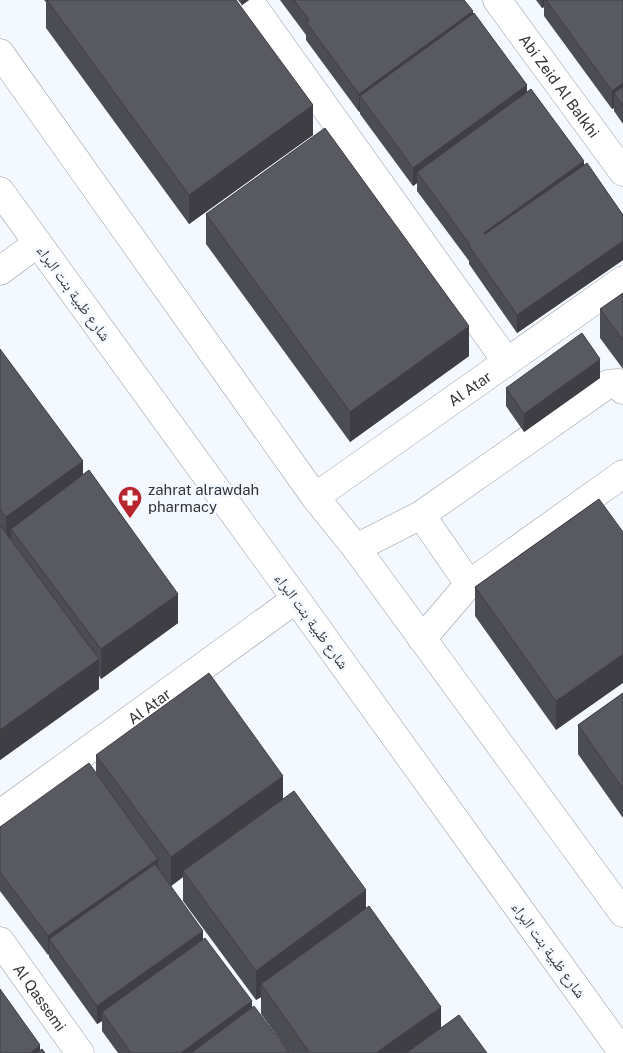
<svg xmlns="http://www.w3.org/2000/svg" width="623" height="1053" font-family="'Public Sans','Noto Naskh Arabic',sans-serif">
<rect width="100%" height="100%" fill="#f4f9ff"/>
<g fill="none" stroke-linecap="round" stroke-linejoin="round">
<defs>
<g id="minor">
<path id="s1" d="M 497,0 L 623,172"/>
<path d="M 255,9 L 507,362"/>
<path d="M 0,53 L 315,497 L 356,548 L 623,913"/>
<path d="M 0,191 L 296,599 L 623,1053"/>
<path d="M 0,271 L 38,243"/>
<path id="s2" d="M 315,497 L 623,280"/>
<path d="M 421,515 L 469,584"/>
<path d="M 356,548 L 421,515 L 608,384 L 618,383 L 623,390"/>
<path d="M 422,639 L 469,584 L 623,474"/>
<path id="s3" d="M 0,814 L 296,599"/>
<path id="s4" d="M 0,941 L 80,1053"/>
</g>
</defs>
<!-- minor casing -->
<use href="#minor" stroke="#969ba2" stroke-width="29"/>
<!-- minor -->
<use href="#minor" stroke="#fff" stroke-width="28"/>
</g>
<!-- wall -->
<path fill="#4c4d53" d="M 44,0 L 236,0 L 313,135 L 189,224 L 46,28 L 46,2 Z
M 238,0 L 249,0 L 242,5 Z
M 280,0 L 464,0 L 473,14 L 527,93 L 623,215 L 623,260 L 517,333 L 469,264 L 469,261 L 417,191 L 417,183 L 413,186 L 360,114 L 360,111 L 359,112 L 306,40 L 306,35 Z
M 536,0 L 623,0 L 623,124 L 614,111 L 614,108 L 612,109 L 544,16 L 544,7 L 542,8 Z
M 206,214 L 469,356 L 350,442 L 206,244 Z
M 623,293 L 623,369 L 600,338 L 600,309 Z
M 0,349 L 83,475 L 178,623 L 101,679 L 99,676 L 99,689 L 0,760 Z
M 600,378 L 524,432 L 506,406 L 506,388 Z
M 599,499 L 556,730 L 475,616 L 475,587 Z
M 623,693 L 623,818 L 578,754 L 578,725 Z
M 96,755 L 283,800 L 366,908 L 441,1027 L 487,1053 L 289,1053 L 261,1014 L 261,997 L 256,1000 L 183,901 L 183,877 L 171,886 L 203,939 L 252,1008 L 289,1053 L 118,1053 L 102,1031 L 102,1021 L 97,1024 L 49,957 L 49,954 L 48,955 L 0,891 L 0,827 L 96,773 Z"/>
<!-- shaded-wall -->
<path fill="#3e3e44" d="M 242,0 L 249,0 L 242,5 Z
M 542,0 L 544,0 L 544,7 L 542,8 Z
M 473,11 L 473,30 L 360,96 L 360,111 L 359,112 L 359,94 Z
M 623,83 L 623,101 L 614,93 L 614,108 L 612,109 L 612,91 Z
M 527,85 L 527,103 L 417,172 L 417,183 L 413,186 L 413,168 Z
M 313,105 L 313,135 L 189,224 L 189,195 Z
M 584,161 L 584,180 L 484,252 L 484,233 Z
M 623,241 L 623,260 L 517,333 L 517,315 Z
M 469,326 L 469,356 L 350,442 L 350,412 Z
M 600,359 L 600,378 L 524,432 L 524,414 Z
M 83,461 L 83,490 L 11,529 L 11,542 L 6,546 L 6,517 Z
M 178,594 L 178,623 L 101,679 L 101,649 Z
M 623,654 L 623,683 L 556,730 L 556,701 Z
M 99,659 L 99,689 L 0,760 L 0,730 Z
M 283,776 L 283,806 L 183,871 L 183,877 L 171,886 L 171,857 Z
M 158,859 L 158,878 L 49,939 L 49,954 L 48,955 L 48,936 Z
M 366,890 L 366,919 L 261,984 L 261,997 L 256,1000 L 256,971 Z
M 203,931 L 203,949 L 102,1012 L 102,1021 L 97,1024 L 97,1006 Z
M 252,1001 L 252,1019 L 206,1053 L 181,1053 Z
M 441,1007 L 441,1036 L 417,1053 L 376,1053 Z
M 40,1045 L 40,1053 L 30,1053 Z"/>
<!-- building -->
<path fill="#585961" stroke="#3e3e44" d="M 47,0 L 236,0 L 313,105 L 189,195 Z
M 294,0 L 464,0 L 473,11 L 359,94 L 306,22 L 309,20 Z
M 546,0 L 623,0 L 623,83 L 612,91 Z
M 474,13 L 527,85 L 413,168 L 360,96 Z
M 623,86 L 623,106 L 614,93 Z
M 531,89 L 584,161 L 484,233 L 485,234 L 587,163 L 623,215 L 623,241 L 517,315 L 469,246 L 470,245 L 417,172 Z
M 325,128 L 469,326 L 350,412 L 206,214 Z
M 623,293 L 623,340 L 600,309 Z
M 582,333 L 600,359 L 524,414 L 506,388 Z
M 0,349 L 83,461 L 6,517 L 0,509 Z
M 89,470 L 178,594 L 101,649 L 11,529 Z
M 599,499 L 623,532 L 623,654 L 556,701 L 475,587 Z
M 0,525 L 99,659 L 0,730 Z
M 209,673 L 283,776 L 171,857 L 96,755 Z
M 623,693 L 623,789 L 578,725 Z
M 89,763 L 158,859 L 48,936 L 0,872 L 0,827 Z
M 294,791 L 366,890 L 256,971 L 183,871 Z
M 155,864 L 203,931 L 97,1006 L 49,939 Z
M 369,906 L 441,1007 L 376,1053 L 310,1053 L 261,984 Z
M 205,938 L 252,1001 L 181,1053 L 131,1053 L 102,1012 Z
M 0,989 L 40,1045 L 30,1053 L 0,1053 Z
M 254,1006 L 289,1053 L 191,1053 Z
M 459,1015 L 487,1053 L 406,1053 Z
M 42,1049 L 45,1053 L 36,1053 Z"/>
<!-- icons -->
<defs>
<symbol id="pharmacy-pin" viewBox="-11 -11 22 30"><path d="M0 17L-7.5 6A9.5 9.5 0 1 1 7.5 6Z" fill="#b7262e" stroke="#f4f9ff"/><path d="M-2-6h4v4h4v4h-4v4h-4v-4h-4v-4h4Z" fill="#fff"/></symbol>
</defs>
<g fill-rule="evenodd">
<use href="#pharmacy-pin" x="116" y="484" width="28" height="38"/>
</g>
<g text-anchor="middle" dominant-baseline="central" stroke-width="5" stroke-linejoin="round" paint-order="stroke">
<!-- street labels -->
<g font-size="15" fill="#323537" stroke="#f4f9ff">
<text stroke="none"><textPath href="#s1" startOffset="106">Abi Zeid Al Balkhi</textPath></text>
<text transform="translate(74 293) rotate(54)">شارع ظبية بنت البراء</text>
<text stroke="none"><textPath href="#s2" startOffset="189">Al Atar</textPath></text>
<text transform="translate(312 621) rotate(54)">شارع ظبية بنت البراء</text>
<text stroke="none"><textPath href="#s3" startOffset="184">Al Atar</textPath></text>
<text transform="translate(549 950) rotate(54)">شارع ظبية بنت البراء</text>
<text stroke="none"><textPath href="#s4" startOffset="69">Al Qassemi</textPath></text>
</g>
<!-- poi labels -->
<g font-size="15" fill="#323537" stroke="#f4f9ff" text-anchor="start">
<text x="148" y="489">zahrat alrawdah<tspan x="148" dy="17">pharmacy</tspan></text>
</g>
</g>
</svg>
